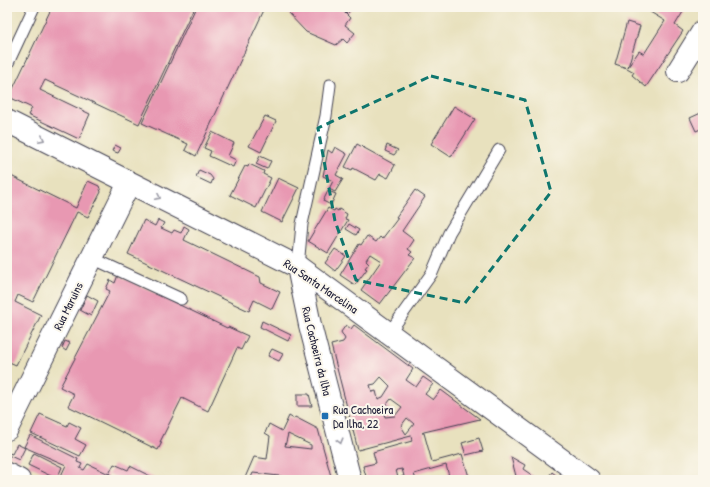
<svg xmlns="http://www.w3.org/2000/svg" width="710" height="487" font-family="'Patrick Hand',sans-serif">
<rect width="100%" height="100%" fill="#fbf7ec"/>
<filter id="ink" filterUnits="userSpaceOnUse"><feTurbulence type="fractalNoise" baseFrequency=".025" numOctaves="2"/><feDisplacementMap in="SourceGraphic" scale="8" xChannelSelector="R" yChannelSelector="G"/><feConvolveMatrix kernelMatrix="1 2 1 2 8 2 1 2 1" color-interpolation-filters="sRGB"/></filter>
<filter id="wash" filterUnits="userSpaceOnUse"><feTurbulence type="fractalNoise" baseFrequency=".012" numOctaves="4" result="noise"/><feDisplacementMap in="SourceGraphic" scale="16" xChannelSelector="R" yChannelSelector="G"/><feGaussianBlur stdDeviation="0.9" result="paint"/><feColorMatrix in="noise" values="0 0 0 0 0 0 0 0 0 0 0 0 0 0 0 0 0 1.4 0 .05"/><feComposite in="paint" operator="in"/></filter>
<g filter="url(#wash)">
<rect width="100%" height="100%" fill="#e8e1be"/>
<g id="blocks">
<!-- building -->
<path fill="#e898b2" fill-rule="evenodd" d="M 52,7 L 194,7 L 139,124 L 45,80 L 40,90 L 90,114 L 79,139 L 28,115 L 32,108 L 9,97 Z
M 196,7 L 257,7 L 264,10 L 196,156 L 185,150 L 188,144 L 142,123 Z
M 292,7 L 334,7 L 336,9 L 339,7 L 350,18 L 345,25 L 355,33 L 347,43 L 343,39 L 336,45 L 306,32 L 287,12 Z
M 340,7 L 354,7 L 347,14 Z
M 642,7 L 686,7 L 675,25 L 683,31 L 646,87 L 632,75 L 634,72 L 627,68 L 615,64 L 627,22 L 640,26 L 628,67 L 639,51 L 644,54 L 665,21 Z
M 454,106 L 475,119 L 451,157 L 431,144 Z
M 703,112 L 703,128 L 696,131 L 690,118 Z
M 265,116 L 276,121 L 261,152 L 249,146 Z
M 212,132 L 234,143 L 228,156 L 236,160 L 233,167 L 209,156 L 211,151 L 204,148 Z
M 357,144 L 395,165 L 388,178 L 380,174 L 376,180 L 353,168 L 352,170 L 345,167 Z
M 115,145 L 121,148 L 118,153 L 112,151 Z
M 387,145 L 398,150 L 394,155 L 385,151 Z
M 335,147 L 347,154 L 336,175 L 343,179 L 335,192 L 329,189 L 333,181 L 323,176 L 328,150 L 332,153 Z
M 260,156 L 271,161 L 267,169 L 256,164 Z
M 249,164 L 264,171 L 263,174 L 271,178 L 256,208 L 230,195 L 245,166 L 248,167 Z
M 199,170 L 210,175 L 213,179 L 211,184 L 196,177 Z
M 7,174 L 76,208 L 88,181 L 99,186 L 101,192 L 88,217 L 77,212 L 33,302 L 18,295 L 15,302 L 41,315 L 16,365 L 7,361 L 7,309 L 11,300 L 7,298 Z
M 278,178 L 299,188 L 282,222 L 262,212 Z
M 415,190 L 425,197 L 402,231 L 414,240 L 408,249 L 412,252 L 409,255 L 415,258 L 380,304 L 361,290 L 381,261 L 370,254 L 366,260 L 369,263 L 365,268 L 367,269 L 355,285 L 340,275 L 359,244 L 361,245 L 367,236 L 376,242 L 380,237 L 382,239 L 398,218 L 396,217 Z
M 328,191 L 336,194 L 331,205 L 323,201 Z
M 328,208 L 334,211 L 335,209 L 338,211 L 339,209 L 347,214 L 345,219 L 348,220 L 328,253 L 308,241 Z
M 144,220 L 155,226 L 158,220 L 164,223 L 161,228 L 172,233 L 174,230 L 181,233 L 184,226 L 189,229 L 184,240 L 260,277 L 261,283 L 280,292 L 272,309 L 254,300 L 249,311 L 128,254 Z
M 349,224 L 359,230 L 356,235 L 346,229 Z
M 335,249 L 346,256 L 335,271 L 325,263 Z
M 118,275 L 227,328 L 228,327 L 248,336 L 241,350 L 237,348 L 208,411 L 182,398 L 160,442 L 162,442 L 158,450 L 68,406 L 74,394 L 60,387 L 110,291 L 106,289 L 110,280 L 115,283 Z
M 87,295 L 98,301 L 91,316 L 80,310 Z
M 262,321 L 291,335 L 288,341 L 260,327 Z
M 346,325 L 351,329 L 354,325 L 413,369 L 406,380 L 416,387 L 423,377 L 433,384 L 425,394 L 433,400 L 441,390 L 480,419 L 424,432 L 422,433 L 424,433 L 432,462 L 462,454 L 470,480 L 450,480 L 446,465 L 414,474 L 416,480 L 367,480 L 363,466 L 376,463 L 373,452 L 412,441 L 411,436 L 358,450 L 331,345 L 343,342 L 345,339 L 341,332 ZM 381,377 L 390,386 L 383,397 L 378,399 L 376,391 L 372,392 L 370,385 L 375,384 ZM 391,399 L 402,407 L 395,416 L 385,417 L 383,410 L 390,409 L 387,404 ZM 407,418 L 414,424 L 406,434 L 401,426 ZM 402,469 L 404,476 L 398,478 L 396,470 Z
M 65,341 L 70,343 L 66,351 L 62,348 Z
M 272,349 L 283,354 L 279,361 L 268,356 Z
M 297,394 L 309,394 L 312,406 L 297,406 Z
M 40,414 L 67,426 L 69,422 L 81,428 L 75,439 L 86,445 L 80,456 L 31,433 Z
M 289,416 L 294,419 L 295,417 L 318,429 L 332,480 L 313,480 L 253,473 L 250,480 L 244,480 L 254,457 L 267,459 L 270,436 L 265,433 L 269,424 L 282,431 ZM 288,434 L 311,445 L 311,449 L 285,446 Z
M 30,435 L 78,459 L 77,462 L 82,464 L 80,468 L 84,470 L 88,464 L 109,474 L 106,480 L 59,480 L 66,465 L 24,447 Z
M 479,438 L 483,451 L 466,455 L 462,443 Z
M 17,444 L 25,448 L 19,460 L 8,455 L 9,453 L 12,454 Z
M 34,453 L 62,467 L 57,479 L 28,465 Z
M 511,457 L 525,465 L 523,469 L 539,480 L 517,480 Z
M 114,464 L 128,470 L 130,466 L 154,478 L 153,480 L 122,480 L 109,474 Z
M 552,472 L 562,480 L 546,480 Z"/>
</g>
</g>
<g filter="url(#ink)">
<use href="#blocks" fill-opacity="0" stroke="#403f4f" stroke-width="1"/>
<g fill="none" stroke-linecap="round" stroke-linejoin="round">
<defs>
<path id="service" d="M 7,65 L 34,7
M 92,258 L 181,299
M 298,267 L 302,224 L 326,116 L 330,85
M 389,333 L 432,273 L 449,233 L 499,150"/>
<path id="minor" d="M 678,71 L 703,31
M 298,267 L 589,480
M 7,429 L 129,183"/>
<path id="tertiary" d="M 7,121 L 298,267 L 310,325 L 350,480
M 7,474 L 19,480"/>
</defs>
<!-- service casing -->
<use href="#service" stroke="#403f4f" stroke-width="13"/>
<!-- minor casing -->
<use href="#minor" stroke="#403f4f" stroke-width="24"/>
<!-- tertiary casing -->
<use href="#tertiary" stroke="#403f4f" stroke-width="24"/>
<!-- service -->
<use href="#service" stroke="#fff" stroke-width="11"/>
<!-- minor -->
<use href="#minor" stroke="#fff" stroke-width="22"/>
<!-- tertiary -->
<use href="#tertiary" stroke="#fff" stroke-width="22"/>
</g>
<!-- one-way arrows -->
<defs><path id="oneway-chevron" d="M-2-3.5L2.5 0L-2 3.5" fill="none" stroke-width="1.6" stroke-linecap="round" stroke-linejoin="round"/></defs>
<g stroke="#9c9ca7">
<use href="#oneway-chevron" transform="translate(42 139) rotate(27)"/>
<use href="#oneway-chevron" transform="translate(158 197) rotate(26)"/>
<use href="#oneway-chevron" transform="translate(340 441) rotate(75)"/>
</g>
</g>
<!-- marked area -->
<path fill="none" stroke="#0f766e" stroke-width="3" stroke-dasharray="8 5" stroke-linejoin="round" d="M 431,76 L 525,100 L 551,192 L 465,303 L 356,280 L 335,221 L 318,128 Z"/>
<!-- markers -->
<rect fill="#1f6fb2" stroke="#fbf7ec" stroke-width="1.5" x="321" y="412" width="8" height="8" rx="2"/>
<g text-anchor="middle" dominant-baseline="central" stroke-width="4" stroke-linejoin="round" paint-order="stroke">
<!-- street labels -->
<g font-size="12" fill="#22223b" stroke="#fbf7ec">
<text transform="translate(321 286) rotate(34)">Rua Santa Marcelina</text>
<text transform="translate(68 306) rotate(-64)">Rua Maruins</text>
<text transform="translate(317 351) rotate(76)">Rua Cachoeira da Ilha</text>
</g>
<!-- poi labels -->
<g font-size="12" fill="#22223b" stroke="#fbf7ec" text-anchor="start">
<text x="333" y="409">Rua Cachoeira<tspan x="333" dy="14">Da Ilha, 22</tspan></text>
</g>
</g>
<!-- margin -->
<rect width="710" height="487" fill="none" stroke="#fbf7ec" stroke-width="24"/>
</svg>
